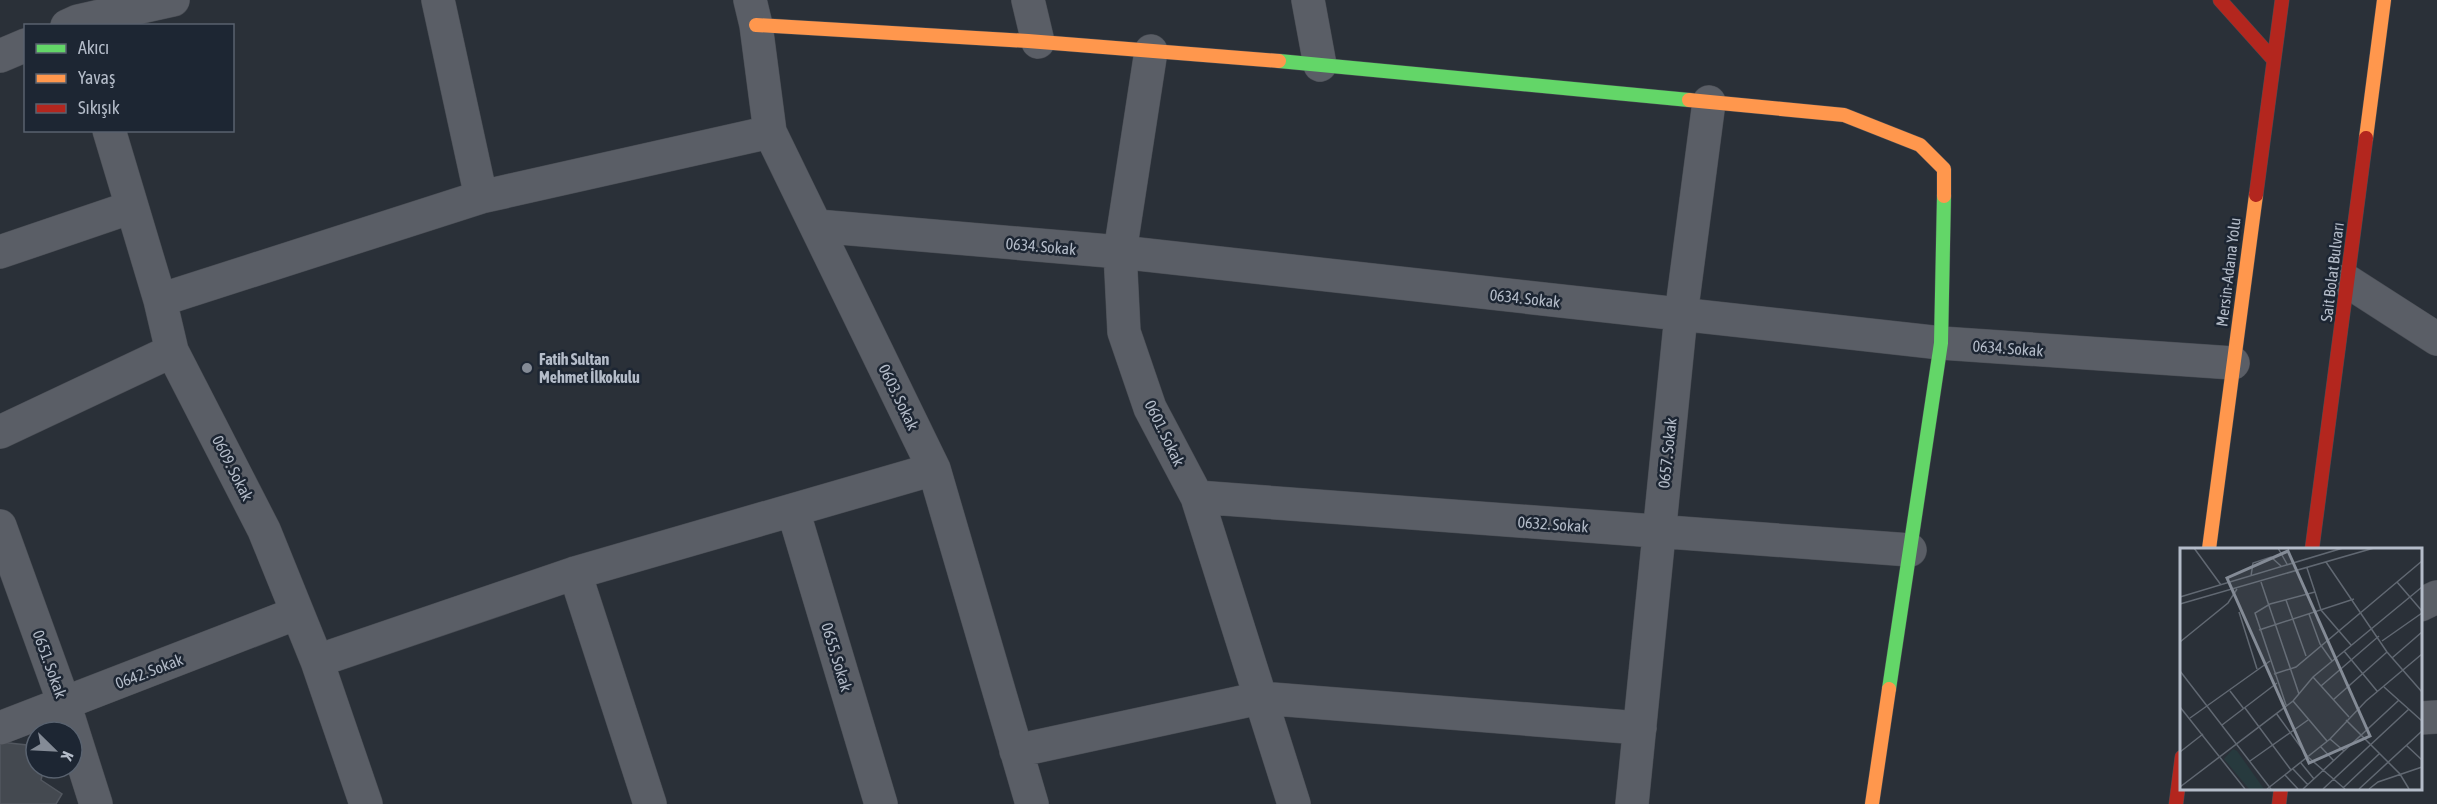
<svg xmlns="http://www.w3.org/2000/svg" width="2437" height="804" font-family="'Asap Condensed',sans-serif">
<rect width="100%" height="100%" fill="#2a3038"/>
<!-- building -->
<path fill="#444950" stroke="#52575f" stroke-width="1.5" d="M 0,742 L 36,746 L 36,768 L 44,768 L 41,780 L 62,794 L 56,804 L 0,804 Z"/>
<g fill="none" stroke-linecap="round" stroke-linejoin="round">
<defs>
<path id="street" d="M 438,0 L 481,197
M 750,0 L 756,25 L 770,132 L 934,469 L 1032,804
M 1028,0 L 1038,42
M 1308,0 L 1320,65
M 67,26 L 78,21 L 173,0
M 1151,51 L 1120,252 L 1124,332 L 1150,408 L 1197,497 L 1294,804
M 0,56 L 26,45
M 109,130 L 160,300 L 172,351 L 264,530 L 317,661 L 366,804
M 817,226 L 1120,252 L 1941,343 L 2233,363
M 0,252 L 132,207
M 2347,281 L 2437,339
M 160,300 L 481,197 L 770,132
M 0,432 L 172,351
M 1197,497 L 1910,550
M 793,510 L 881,804
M 0,526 L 64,703 L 96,804
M 575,573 L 650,804
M 2420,605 L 2437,597
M 317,661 L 575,573 L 934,469
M 2420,718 L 2437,717
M 0,728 L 297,613
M 1016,751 L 1260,698 L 1640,728
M 1632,804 L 1681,315 L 1709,102"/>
<path id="fast" d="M 1279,61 L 1689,100
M 1889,689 L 1941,343 L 1944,196"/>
<path id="slow" d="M 756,25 L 1028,41 L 1279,61
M 1689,100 L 1844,115 L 1920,145 L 1944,169 L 1944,196
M 2366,138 L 2384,0
M 2209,549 L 2256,195
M 1872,804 L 1889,689"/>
<path id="jam" d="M 2220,0 L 2272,58
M 2256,195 L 2282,0
M 2312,549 L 2366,138
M 2176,804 L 2182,757
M 2279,804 L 2281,788"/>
</defs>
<!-- street casing -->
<use href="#street" stroke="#484c53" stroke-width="34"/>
<!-- fast casing -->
<use href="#fast" stroke="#484c53" stroke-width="15"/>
<!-- slow casing -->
<use href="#slow" stroke="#484c53" stroke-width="15"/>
<!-- jam casing -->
<use href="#jam" stroke="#484c53" stroke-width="15"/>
<!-- street -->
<use href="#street" stroke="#5a5e66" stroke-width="33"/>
<!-- fast -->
<use href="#fast" stroke="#63d668" stroke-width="14"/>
<!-- slow -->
<use href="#slow" stroke="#ff974d" stroke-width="14"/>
<!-- jam -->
<use href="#jam" stroke="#b3261e" stroke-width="14"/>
</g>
<!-- markers -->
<circle fill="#848b96" stroke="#1d2633" stroke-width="2" cx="527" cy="368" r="6"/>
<g text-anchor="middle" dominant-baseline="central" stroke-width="5" stroke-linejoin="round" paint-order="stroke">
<!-- street labels -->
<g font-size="16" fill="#b4bcc9" stroke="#1d2633">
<text transform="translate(1041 246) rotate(5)">0634. Sokak</text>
<text transform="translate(2228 272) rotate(-83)">Mersin-Adana Yolu</text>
<text transform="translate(2332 272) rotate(-83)">Sait Bolat Bulvarı</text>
<text transform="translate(1525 298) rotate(6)">0634. Sokak</text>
<text transform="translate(2008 348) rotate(4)">0634. Sokak</text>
<text transform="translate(899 397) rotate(64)">0603. Sokak</text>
<text transform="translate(1165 433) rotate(64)">0601. Sokak</text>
<text transform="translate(1667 453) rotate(-84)">0657. Sokak</text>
<text transform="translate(233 468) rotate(63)">0609. Sokak</text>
<text transform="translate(1553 524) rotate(4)">0632. Sokak</text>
<text transform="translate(837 657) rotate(73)">0655. Sokak</text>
<text transform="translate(50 664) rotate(70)">0651. Sokak</text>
<text transform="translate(149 671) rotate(-21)">0642. Sokak</text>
</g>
<!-- poi labels -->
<g font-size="16" font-weight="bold" fill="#b4bcc9" stroke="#1d2633" text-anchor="start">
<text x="539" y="359">Fatih Sultan<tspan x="539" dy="18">Mehmet İlkokulu</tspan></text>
</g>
</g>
<!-- overview -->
<g transform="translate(2180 548)">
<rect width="242" height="242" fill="#2a3038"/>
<path d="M 53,201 L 57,203 L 84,241 L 69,241 L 44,211 Z" fill="#273a3e"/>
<path fill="none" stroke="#616872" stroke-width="1.5" d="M 14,0 L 41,37M 98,0 L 107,16M 146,14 L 207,104 L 242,144M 127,20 L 141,62 L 171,97M 71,28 L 73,15 L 91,9 L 101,18M 81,34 L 119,146M 217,34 L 242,63M 0,49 L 163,0M 106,52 L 126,108M 0,56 L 194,0M 59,64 L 77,121M 129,66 L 140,96 L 152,113M 79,82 L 174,51M 202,93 L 242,65M 0,94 L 48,55 L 57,41M 164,103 L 197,143M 212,110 L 242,84M 0,123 L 91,241M 94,126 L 116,119 L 242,13M 133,129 L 169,169M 141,138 L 199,88M 204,139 L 242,173M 50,143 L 64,161M 153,152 L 207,104M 113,153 L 147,193M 106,157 L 75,65 L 90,56 L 135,44M 0,159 L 65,241M 65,160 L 111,222M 96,165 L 128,209 L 165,241M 10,170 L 90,113M 166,172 L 220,226 L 229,241M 42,177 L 97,135M 150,191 L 164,203M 226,197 L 242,212M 140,198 L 154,213M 0,204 L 23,186M 70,213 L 128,172M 121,215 L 134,231M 113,221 L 128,237M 105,227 L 118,241M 0,239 L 113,153 L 133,129 L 242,39M 163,240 L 199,206M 87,241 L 150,191 L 186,153 L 242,106M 123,241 L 219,152M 143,241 L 229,161M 179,241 L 242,183M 189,241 L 198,234 L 242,219"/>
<path fill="#848b96" fill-opacity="0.15" stroke="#848b96" stroke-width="3" d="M 108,3 L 190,188 L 129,215 L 47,30 Z"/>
<rect width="242" height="242" fill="none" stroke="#b4bcc9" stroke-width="3"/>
</g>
<!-- legend -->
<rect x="24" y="24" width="210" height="108" fill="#1d2633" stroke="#59626f" stroke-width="1.5"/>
<rect x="36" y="44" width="30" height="9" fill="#63d668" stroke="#59626f" stroke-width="1.5"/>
<text x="78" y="54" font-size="18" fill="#b4bcc9">Akıcı</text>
<rect x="36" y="74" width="30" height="9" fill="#ff974d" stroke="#59626f" stroke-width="1.5"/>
<text x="78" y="84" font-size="18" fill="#b4bcc9">Yavaş</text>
<rect x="36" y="104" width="30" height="9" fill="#b3261e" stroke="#59626f" stroke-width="1.5"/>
<text x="78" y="114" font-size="18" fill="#b4bcc9">Sıkışık</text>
<!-- north arrow -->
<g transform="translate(54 750) rotate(114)"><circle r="28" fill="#1d2633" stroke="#59626f" stroke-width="1.5"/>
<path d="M0-4.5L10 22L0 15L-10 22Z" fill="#848b96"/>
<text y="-9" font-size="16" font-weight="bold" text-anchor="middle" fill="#b4bcc9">K</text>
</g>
</svg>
